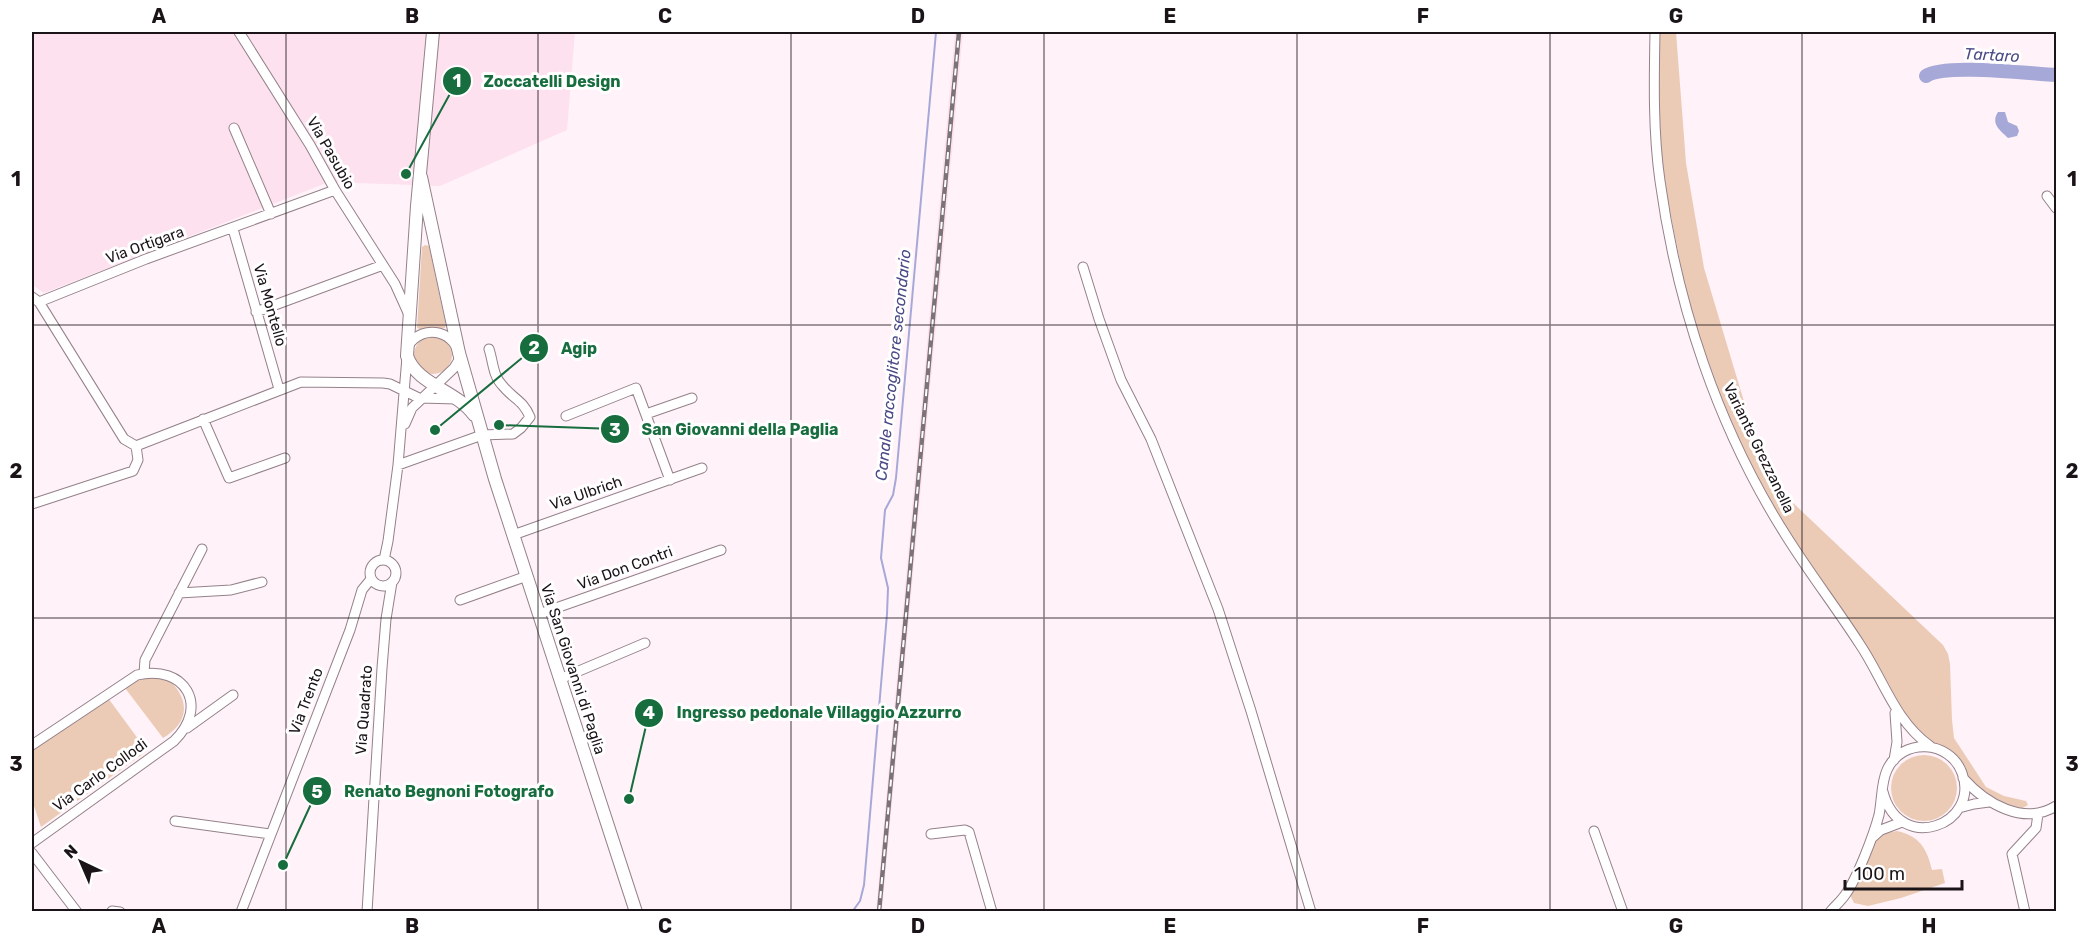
<svg xmlns="http://www.w3.org/2000/svg" width="2088" height="943" font-family="Rubik,sans-serif">
<rect width="100%" height="100%" fill="#fff2f8"/>
<!-- built -->
<path fill="#fee1ee" d="M 32,32 L 575,32 L 567,130 L 440,186 L 329,182 L 44,293 L 32,285 Z
M 955,32 L 963,32 L 882,911 L 876,911 Z"/>
<!-- green -->
<path fill="#eccbb6" d="M 1658,32 L 1676,32 L 1686,163 L 1704,268 L 1760,455 L 1771,482 L 1943,645 L 1948,654 L 1950,664 L 1952,720 L 1954,738 L 1986,787 L 2004,796 L 2026,801 L 2028,805 L 2021,809 L 1994,803 L 1927,742 L 1919,737 L 1782,525 L 1732,427 L 1706,361 L 1688,302 L 1662,171 L 1658,74 Z
M 425,245 L 429,246 L 446,325 L 445,328 C 437,330 430,327 422,330 L 417,328 L 422,247 Z
M414 355a19 19 0 1 1 38 0a19 19 0 1 1-38 0Z
M 148,676 C 154,677 161,677 167,680 C 173,683 177,688 180,694 C 190,713 180,728 163,738 L 125,688 L 139,678 Z
M 108,698 L 147,751 L 41,827 L 32,800 L 32,749 Z
M1891 788a33 33 0 1 1 66 0a33 33 0 1 1-66 0Z
M 1897,831 C 1920,836 1927,849 1932,870 L 1942,869 L 1945,883 L 1901,898 L 1868,906 L 1854,903 L 1851,897 L 1852,891 L 1877,838 L 1886,833 Z"/>
<!-- water -->
<path fill="#a6a9d8" d="M 1998,112 L 2005,112 L 2008,122 L 2017,126 L 2019,131 L 2017,136 L 2008,138 C 2001,131 1990,124 1998,112 Z"/>
<g fill="none" stroke-linecap="round" stroke-linejoin="round">
<!-- stream -->
<path stroke="#a6a9d8" stroke-width="2" d="M 852,912 L 860,901 L 864,885 L 887,614 L 888,588 L 881,558 L 885,510 L 893,495 L 896,478 L 936,32"/>
<!-- river -->
<path stroke="#a6a9d8" stroke-width="14" d="M 1926,76 C 1944,63 2031,74 2056,75"/>
<defs>
<path id="minor" d="M 239,32 L 310,145 L 335,190 L 395,284 L 409,315
M 1655,32 C 1654,81 1653,132 1660,181 C 1677,305 1718,428 1785,534 C 1808,571 1835,606 1859,643 C 1883,678 1894,720 1930,746
M 234,128 L 271,214
M 2047,196 L 2056,208
M 233,229 L 279,389
M 1083,267 L 1099,319 L 1121,380 L 1151,439 L 1218,609 L 1251,711 L 1311,912
M 32,297 L 39,302 L 146,259 L 335,190
M 39,302 L 124,439 L 136,446 L 301,382 L 383,383 L 390,384 L 419,398 L 457,399
M 256,312 L 383,265
M 646,414 L 692,398
M 566,416 L 636,388 L 670,480
M 203,419 L 229,478 L 285,458
M 405,424 L 412,408 L 454,368 L 459,360 C 459,331 423,322 408,346
M 398,465 L 482,435 L 513,434 L 521,428 L 530,417 C 523,400 513,399 502,385 C 493,376 493,361 489,349
M 32,504 L 133,471 L 138,460 L 136,446
M 513,535 L 702,468
M 384,560 L 388,541 L 398,465 L 407,357
M370 573a13 13 0 1 1 26 0a13 13 0 1 1-26 0Z
M 179,593 L 231,590 L 262,582
M 460,600 L 527,576
M 539,614 L 721,550
M 144,673 L 145,660 L 202,549
M 560,679 L 645,643
M 187,728 L 233,695
M 32,745 L 137,675 C 185,664 210,706 174,741 L 32,843
M 1894,760 L 1897,742 L 1895,713
M 1963,778 C 1986,804 2024,826 2056,806
M 1959,808 L 1974,804 L 1989,802
M 175,821 L 270,834
M 1594,831 L 1623,912
M 931,834 L 965,830 L 969,832 L 992,912
M 1872,838 L 1881,830 L 1902,822
M 32,853 L 77,912
M 112,911 L 120,912
M 241,912 L 350,630 L 362,590 L 371,579
M 367,912 L 382,668 L 386,619 L 392,582
M 1830,912 C 1835,906 1841,901 1845,895 C 1857,879 1874,834 1879,815 C 1882,800 1881,783 1887,770 C 1902,737 1950,740 1962,773 C 1981,824 1900,856 1883,792
M 2025,912 L 2012,854 L 2036,828 L 2038,814"/>
<path id="major" d="M 433,32 L 417,206 L 407,356 C 417,385 456,390 474,415
M 421,177 L 459,353 L 495,479 L 636,912"/>
</defs>
<!-- minor casing -->
<use href="#minor" stroke="#94818a" stroke-width="11"/>
<!-- major casing -->
<use href="#major" stroke="#94818a" stroke-width="14"/>
<!-- minor -->
<use href="#minor" stroke="#fff" stroke-width="9"/>
<!-- major -->
<use href="#major" stroke="#fff" stroke-width="12"/>
<defs>
<path id="rail" d="M 879,912 L 959,32"/>
</defs>
<!-- rail casing -->
<use href="#rail" stroke="#7c7378" stroke-width="4.5"/>
<!-- rail -->
<use href="#rail" stroke="#fff" stroke-width="2" stroke-dasharray="7" stroke-linecap="butt"/>
</g>
<!-- grid -->
<path fill="none" stroke="#1a1317" stroke-width="1.5" stroke-opacity="0.55" d="M 286,32 L 286,912M 538,32 L 538,912M 791,32 L 791,912M 1044,32 L 1044,912M 1297,32 L 1297,912M 1550,32 L 1550,912M 1802,32 L 1802,912M 32,325 L 2056,325M 32,618 L 2056,618"/>
<g text-anchor="middle" dominant-baseline="central" stroke-width="6" stroke-linejoin="round" paint-order="stroke">
<!-- street labels -->
<g font-size="15" fill="#1a1317" stroke="#fff">
<text transform="translate(331 153) rotate(60)">Via Pasubio</text>
<text transform="translate(145 245) rotate(-20)">Via Ortigara</text>
<text transform="translate(270 305) rotate(74)">Via Montello</text>
<text transform="translate(1759 448) rotate(64)">Variante Grezzanella</text>
<text transform="translate(586 493) rotate(-19)">Via Ulbrich</text>
<text transform="translate(625 568) rotate(-20)">Via Don Contri</text>
<text transform="translate(573 669) rotate(72)">Via San Giovanni di Paglia</text>
<text transform="translate(306 701) rotate(-69)">Via Trento</text>
<text transform="translate(364 710) rotate(-86)">Via Quadrato</text>
<text transform="translate(100 775) rotate(-36)">Via Carlo Collodi</text>
</g>
<!-- water labels -->
<g font-size="16" font-style="italic" fill="#4b4a86" stroke="#fff">
<text transform="translate(1992 55) rotate(3)">Tartaro</text>
<text transform="translate(893 365) rotate(-84)">Canale raccoglitore secondario</text>
</g>
</g>
<!-- callouts -->
<path fill="none" stroke="#186d3f" stroke-width="2" d="M406 174L457 81M435 430L534 348M499 425L615 429M629 799L649 713M283 865L317 791"/>
<g fill="#186d3f" stroke="#fff" stroke-width="2">
<circle cx="406" cy="174" r="6"/>
<circle cx="435" cy="430" r="6"/>
<circle cx="499" cy="425" r="6"/>
<circle cx="629" cy="799" r="6"/>
<circle cx="283" cy="865" r="6"/>
<circle cx="457" cy="81" r="15"/>
<circle cx="534" cy="348" r="15"/>
<circle cx="615" cy="429" r="15"/>
<circle cx="649" cy="713" r="15"/>
<circle cx="317" cy="791" r="15"/>
</g>
<g font-size="18" text-anchor="middle" font-weight="bold" fill="#fff">
<text x="457" y="87">1</text>
<text x="534" y="354">2</text>
<text x="615" y="436">3</text>
<text x="649" y="719">4</text>
<text x="317" y="798">5</text>
</g>
<g font-size="16" text-anchor="middle" font-weight="bold" fill="#186d3f" stroke="#fff" stroke-width="6" stroke-linejoin="round" paint-order="stroke">
<text x="552" y="87">Zoccatelli Design</text>
<text x="579" y="354">Agip</text>
<text x="740" y="435">San Giovanni della Paglia</text>
<text x="819" y="718">Ingresso pedonale Villaggio Azzurro</text>
<text x="449" y="797">Renato Begnoni Fotografo</text>
</g>
<!-- border -->
<rect width="2088" height="943" fill="none" stroke="#ffffff" stroke-width="66"/>
<!-- north arrow -->
<g transform="translate(81 862) rotate(316)" stroke="#ffffff" stroke-width="4.5" paint-order="stroke">
<path d="M0-4.5L10 22L0 15L-10 22Z" fill="#1a1317"/>
<text y="-9" font-size="16" font-weight="bold" text-anchor="middle" fill="#1a1317">N</text>
</g>
<!-- scale -->
<path d="M1845 880v9h117v-9" fill="none" stroke="#1a1317" stroke-width="3"/>
<text x="1854" y="880" font-size="18" fill="#1a1317" stroke="#ffffff" stroke-width="4.5" paint-order="stroke">100 m</text>
<rect x="33" y="33" width="2022" height="877" fill="none" stroke="#1a1317" stroke-width="2"/>
<g font-size="20" text-anchor="middle" font-weight="bold" fill="#1a1317">
<text x="159" y="23">A</text>
<text x="412" y="23">B</text>
<text x="665" y="23">C</text>
<text x="918" y="23">D</text>
<text x="1170" y="23">E</text>
<text x="1423" y="23">F</text>
<text x="1676" y="23">G</text>
<text x="1929" y="23">H</text>
<text x="16" y="186">1</text>
<text x="2072" y="186">1</text>
<text x="16" y="478">2</text>
<text x="2072" y="478">2</text>
<text x="16" y="771">3</text>
<text x="2072" y="771">3</text>
<text x="159" y="933">A</text>
<text x="412" y="933">B</text>
<text x="665" y="933">C</text>
<text x="918" y="933">D</text>
<text x="1170" y="933">E</text>
<text x="1423" y="933">F</text>
<text x="1676" y="933">G</text>
<text x="1929" y="933">H</text>
</g>
</svg>
